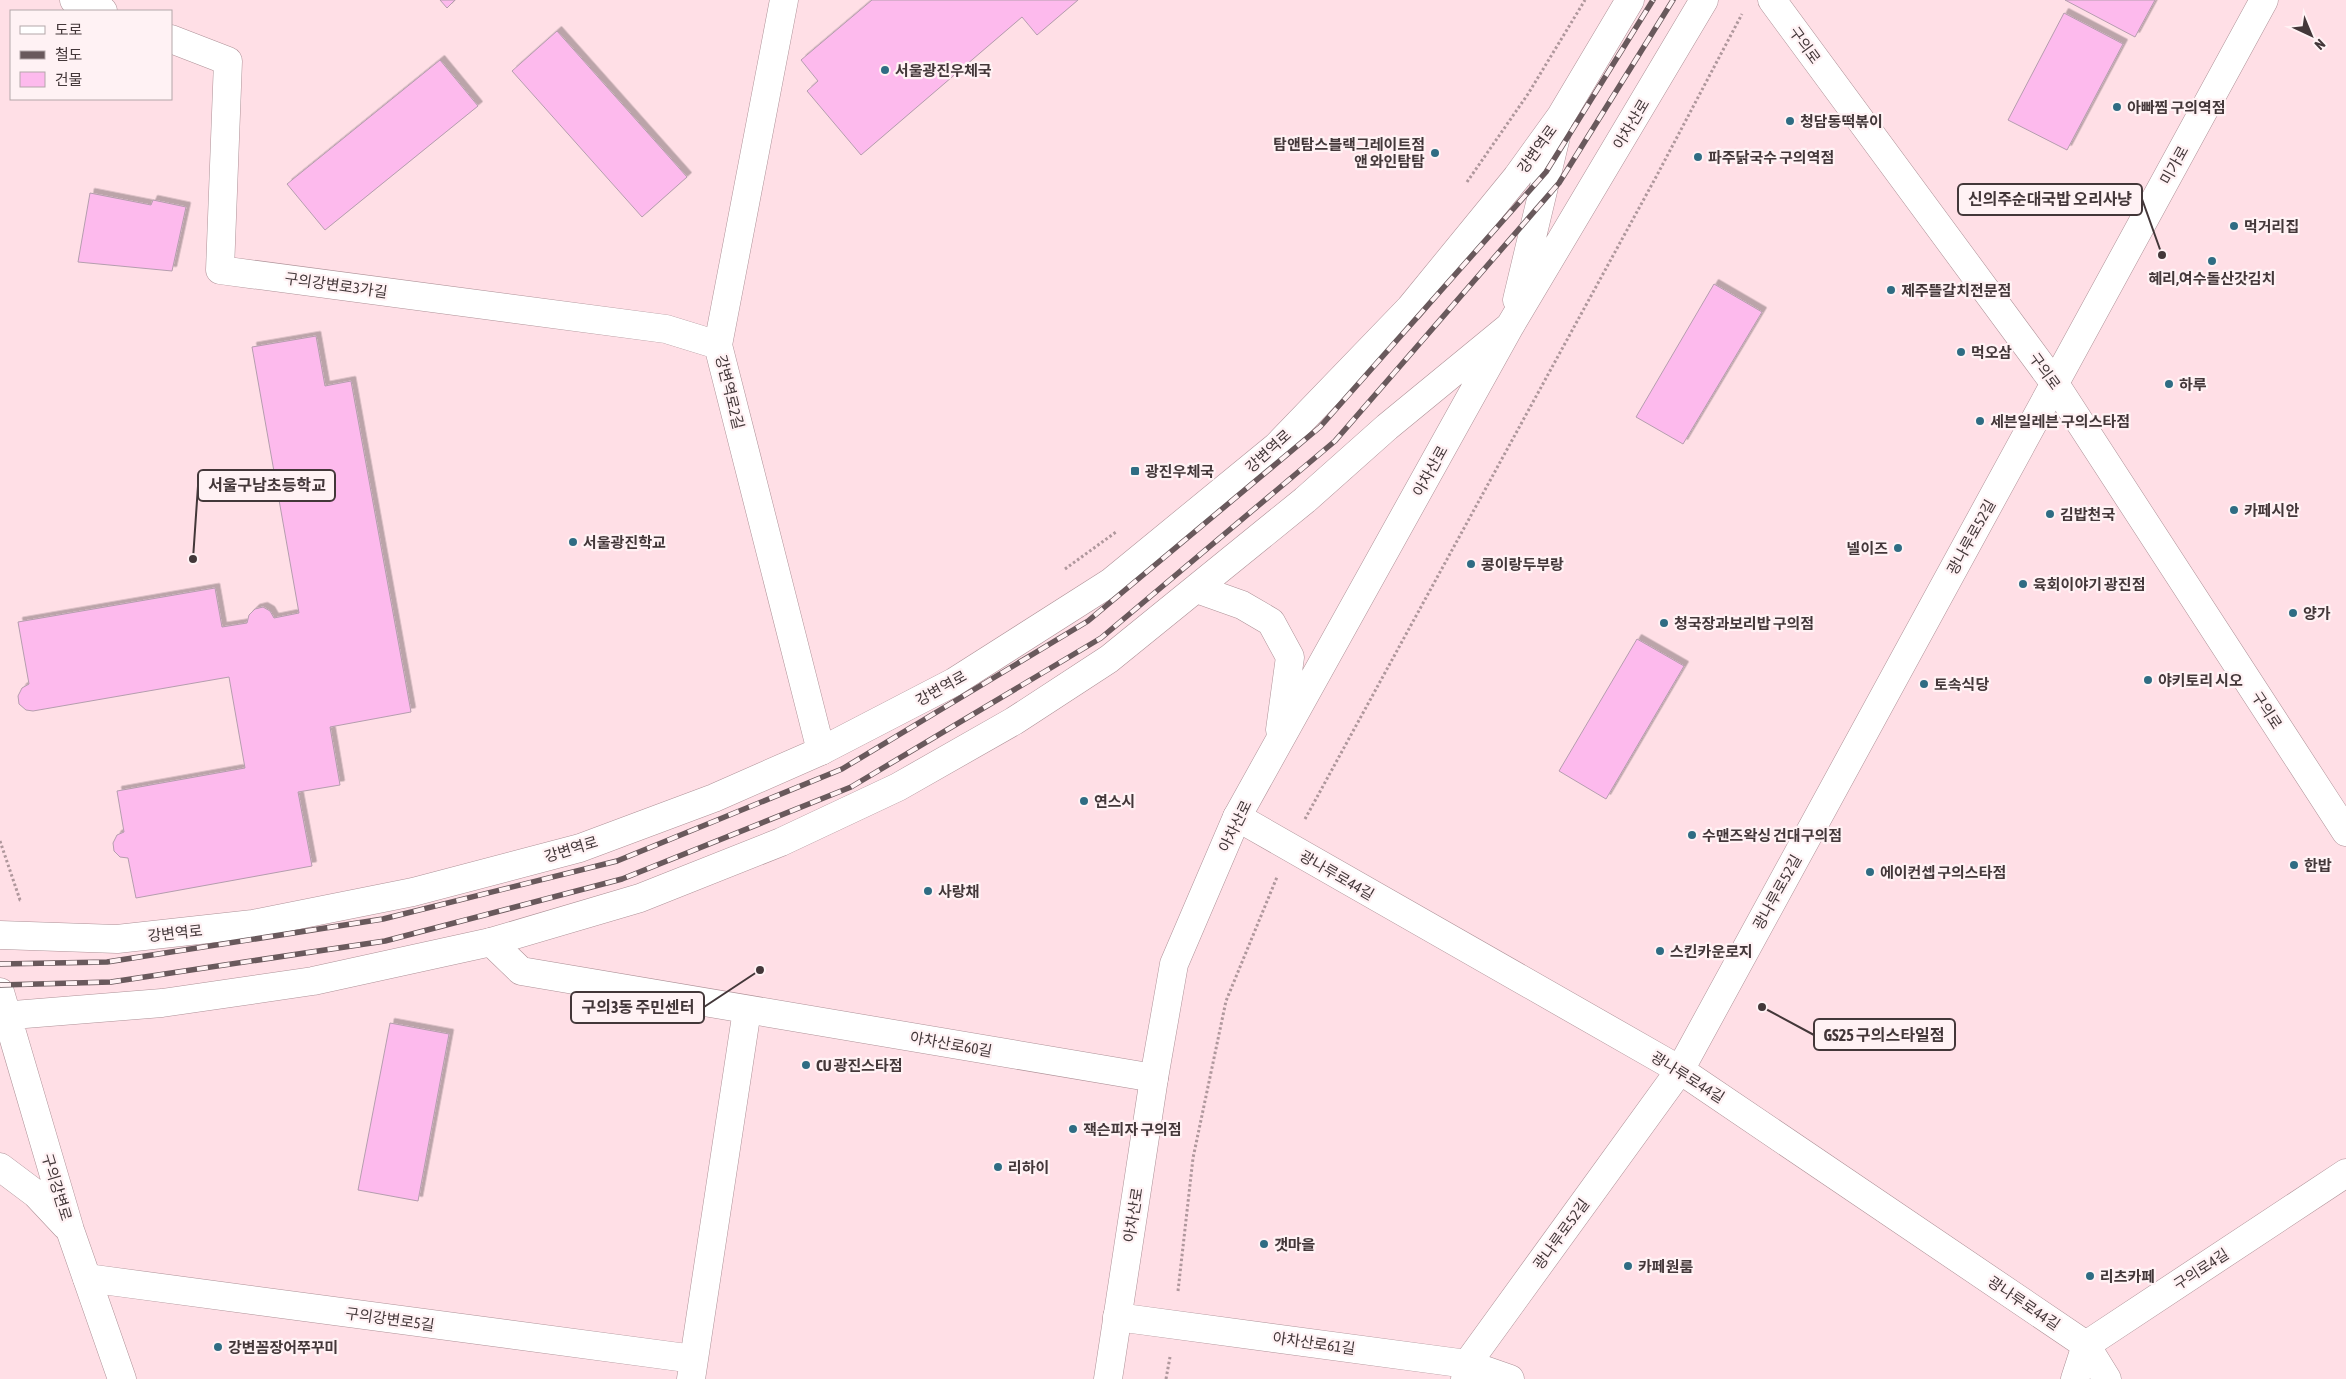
<svg xmlns="http://www.w3.org/2000/svg" width="2346" height="1379" font-family="'Asap Condensed','Noto Sans KR',sans-serif">
<defs>
<filter id="shadow"><feDropShadow dx="4.5" dy="-4.5" stdDeviation="0" flood-color="#0004"/></filter>
</defs>
<rect width="100%" height="100%" fill="#ffdfe6"/>
<!-- building -->
<path fill="#fdbaed" stroke="#b59dae" filter="url(#shadow)" d="M 440,0 L 455,0 L 447,8 Z
M 872,0 L 1078,0 L 1037,35 L 1022,17 L 861,155 L 807,91 L 818,81 L 801,60 Z
M 2065,0 L 2155,0 L 2135,37 Z
M 2064,13 L 2123,44 L 2067,150 L 2008,120 Z
M 557,31 L 687,177 L 642,217 L 512,71 Z
M 440,60 L 478,106 L 325,230 L 287,184 Z
M 90,193 L 151,205 L 153,200 L 186,207 L 172,271 L 78,262 Z
M 1714,284 L 1762,312 L 1683,444 L 1636,417 Z
M 316,336 L 325,386 L 351,381 L 411,712 L 330,727 L 340,785 L 298,792 L 312,866 L 136,898 L 128,858 L 120,857 L 114,851 L 113,843 L 117,835 L 124,832 L 117,791 L 245,768 L 229,677 L 33,711 L 26,710 L 19,704 L 18,696 L 22,688 L 29,684 L 18,622 L 215,588 L 222,627 L 247,623 L 249,615 L 255,609 L 263,607 L 270,611 L 274,618 L 299,613 L 252,347 Z
M 1637,639 L 1684,666 L 1606,799 L 1559,771 Z
M 390,1023 L 449,1034 L 418,1201 L 358,1190 Z"/>
<g fill="none" stroke-linecap="round" stroke-linejoin="round">
<defs>
<path id="minor" d="M 74,0 L 103,11
M 784,0 L 718,345 L 821,751
M 171,39 L 228,61 L 220,270 L 666,329 L 718,345
M 1237,817 L 1680,1070 L 2086,1345 L 2107,1379
M 491,942 L 521,971 L 1154,1078
M 87,1278 L 694,1359
M 1117,1317 L 1467,1364 L 1510,1379
M 691,1379 L 747,1010
M 1465,1379 L 1467,1364 L 1680,1070 L 2264,0
M 2075,1379 L 2086,1345 L 2346,1173"/>
<path id="tertiary" d="M 1772,0 L 2055,384 L 2346,832"/>
<path id="secondary" d="M 1517,300 L 1558,128
M 1197,589 L 1242,605 L 1271,622 L 1290,657 L 1280,730
M 0,935 L 117,939 L 253,924 L 413,892 L 580,848 L 714,798 L 821,751 L 954,682 L 1111,582 L 1277,446 L 1410,308 L 1517,177 L 1561,116 L 1630,0
M 0,992 L 70,1230 L 122,1379
M 0,1016 L 162,1003 L 313,981 L 491,942 L 640,898 L 781,842 L 898,787 L 1014,721 L 1109,659 L 1305,500 L 1387,427 L 1510,326
M 0,1167 L 36,1194 L 66,1226
M 1108,1379 L 1154,1078 L 1174,964 L 1237,817 L 1510,326 L 1704,0"/>
</defs>
<!-- minor casing -->
<use href="#minor" stroke="#ae9197" stroke-width="29"/>
<!-- tertiary casing -->
<use href="#tertiary" stroke="#ae9197" stroke-width="29"/>
<!-- secondary casing -->
<use href="#secondary" stroke="#ae9197" stroke-width="29"/>
<!-- path -->
<path stroke="#af979c" stroke-width="3" stroke-dasharray="2.5 2.5" stroke-linecap="butt" d="M 1467,182 L 1528,94 L 1585,0
M 1065,569 L 1116,532
M 1305,819 L 1656,177 L 1742,14
M 0,841 L 20,900 L 22,900
M 1178,1291 L 1193,1158 L 1226,1001 L 1277,877
M 1166,1379 L 1170,1357"/>
<!-- minor -->
<use href="#minor" stroke="#fff" stroke-width="28"/>
<!-- tertiary -->
<use href="#tertiary" stroke="#fff" stroke-width="28"/>
<!-- secondary -->
<use href="#secondary" stroke="#fff" stroke-width="28"/>
<defs>
<path id="rail" d="M 0,964 L 107,962 L 383,919 L 617,861 L 842,769 L 1088,621 L 1320,427 L 1546,172 L 1653,0
M 0,985 L 111,982 L 385,941 L 622,879 L 851,787 L 1101,638 L 1335,441 L 1559,183 L 1673,0"/>
</defs>
<!-- rail casing -->
<use href="#rail" stroke="#69595c" stroke-width="5.5"/>
<!-- rail -->
<use href="#rail" stroke="#fff2f4" stroke-width="4" stroke-dasharray="11" stroke-linecap="butt"/>
</g>
<!-- markers -->
<g fill="#2f6c83" stroke="#fff2f4" stroke-width="2">
<circle cx="885" cy="70" r="5"/>
<circle cx="2117" cy="107" r="5"/>
<circle cx="1790" cy="121" r="5"/>
<circle cx="1435" cy="153" r="5"/>
<circle cx="1698" cy="157" r="5"/>
<circle cx="2234" cy="226" r="5"/>
<circle cx="2212" cy="261" r="5"/>
<circle cx="1891" cy="290" r="5"/>
<circle cx="1961" cy="352" r="5"/>
<circle cx="2169" cy="384" r="5"/>
<circle cx="1980" cy="421" r="5"/>
<rect x="1130" y="466" width="10" height="10" rx="2.5"/>
<circle cx="2234" cy="510" r="5"/>
<circle cx="2050" cy="514" r="5"/>
<circle cx="573" cy="542" r="5"/>
<circle cx="1898" cy="548" r="5"/>
<circle cx="1471" cy="564" r="5"/>
<circle cx="2023" cy="584" r="5"/>
<circle cx="2293" cy="613" r="5"/>
<circle cx="1664" cy="623" r="5"/>
<circle cx="2148" cy="680" r="5"/>
<circle cx="1924" cy="684" r="5"/>
<circle cx="1084" cy="801" r="5"/>
<circle cx="1692" cy="835" r="5"/>
<circle cx="2294" cy="865" r="5"/>
<circle cx="1870" cy="872" r="5"/>
<circle cx="928" cy="891" r="5"/>
<circle cx="1660" cy="951" r="5"/>
<circle cx="806" cy="1065" r="5"/>
<circle cx="1073" cy="1129" r="5"/>
<circle cx="998" cy="1167" r="5"/>
<circle cx="1264" cy="1244" r="5"/>
<circle cx="1628" cy="1266" r="5"/>
<circle cx="2090" cy="1276" r="5"/>
<circle cx="218" cy="1347" r="5"/>
</g>
<g text-anchor="middle" dominant-baseline="central" stroke-width="4.5" stroke-linejoin="round" paint-order="stroke">
<!-- street labels -->
<g font-size="15" fill="#433739" stroke="#fff2f4">
<text transform="translate(1805 45) rotate(54)">구의로</text>
<text transform="translate(1631 124) rotate(-59)">아차산로</text>
<text transform="translate(1537 149) rotate(-54)">강변역로</text>
<text transform="translate(2174 165) rotate(-61)">미가로</text>
<text transform="translate(336 285) rotate(8)">구의강변로3가길</text>
<text transform="translate(2045 371) rotate(54)">구의로</text>
<text transform="translate(730 392) rotate(76)">강변역로2길</text>
<text transform="translate(1268 451) rotate(-42)">강변역로</text>
<text transform="translate(1430 471) rotate(-61)">아차산로</text>
<text transform="translate(1971 537) rotate(-61)">광나루로52길</text>
<text transform="translate(941 688) rotate(-29)">강변역로</text>
<text transform="translate(2267 710) rotate(57)">구의로</text>
<text transform="translate(1235 826) rotate(-64)">아차산로</text>
<text transform="translate(571 849) rotate(-17)">강변역로</text>
<text transform="translate(1337 875) rotate(30)">광나루로44길</text>
<text transform="translate(1777 892) rotate(-61)">광나루로52길</text>
<text transform="translate(175 933) rotate(-6)">강변역로</text>
<text transform="translate(951 1044) rotate(10)">아차산로60길</text>
<text transform="translate(1688 1077) rotate(32)">광나루로44길</text>
<text transform="translate(57 1187) rotate(73)">구의강변로</text>
<text transform="translate(1133 1215) rotate(-81)">아차산로</text>
<text transform="translate(1561 1234) rotate(-54)">광나루로52길</text>
<text transform="translate(2201 1269) rotate(-33)">구의로4길</text>
<text transform="translate(2024 1303) rotate(34)">광나루로44길</text>
<text transform="translate(390 1319) rotate(8)">구의강변로5길</text>
<text transform="translate(1314 1343) rotate(8)">아차산로61길</text>
</g>
<!-- poi labels -->
<g font-size="15" font-weight="bold" fill="#433739" stroke="#fff2f4" text-anchor="start">
<text x="895" y="70">서울광진우체국</text>
<text x="2127" y="107">아빠찜 구의역점</text>
<text x="1800" y="121">청담동떡볶이</text>
<text x="1425" y="144" text-anchor="end">탐앤탐스블랙그레이트점<tspan x="1425" dy="17">앤 와인탐탐</tspan></text>
<text x="1708" y="157">파주닭국수 구의역점</text>
<text x="2244" y="226">먹거리집</text>
<text x="2212" y="278" text-anchor="middle">혜리,여수돌산갓김치</text>
<text x="1901" y="290">제주뜰갈치전문점</text>
<text x="1971" y="352">먹오삼</text>
<text x="2179" y="384">하루</text>
<text x="1990" y="421">세븐일레븐 구의스타점</text>
<text x="1145" y="471">광진우체국</text>
<text x="2244" y="510">카페시안</text>
<text x="2060" y="514">김밥천국</text>
<text x="583" y="542">서울광진학교</text>
<text x="1888" y="548" text-anchor="end">넬이즈</text>
<text x="1481" y="564">콩이랑두부랑</text>
<text x="2033" y="584">육회이야기 광진점</text>
<text x="2303" y="613">양가</text>
<text x="1674" y="623">청국장과보리밥 구의점</text>
<text x="2158" y="680">야키토리 시오</text>
<text x="1934" y="684">토속식당</text>
<text x="1094" y="801">연스시</text>
<text x="1702" y="835">수맨즈왁싱 건대구의점</text>
<text x="2304" y="865">한밥</text>
<text x="1880" y="872">에이컨셉 구의스타점</text>
<text x="938" y="891">사랑채</text>
<text x="1670" y="951">스킨카운로지</text>
<text x="816" y="1065">CU 광진스타점</text>
<text x="1083" y="1129">잭슨피자 구의점</text>
<text x="1008" y="1167">리하이</text>
<text x="1274" y="1244">갯마을</text>
<text x="1638" y="1266">카페원룸</text>
<text x="2100" y="1276">리츠카페</text>
<text x="228" y="1347">강변꼼장어쭈꾸미</text>
</g>
</g>
<!-- callouts -->
<path fill="none" stroke="#433739" stroke-width="2" d="M2162 255L2142 199M193 559L198 486M760 970L704 1007M1762 1007L1814 1035"/>
<g fill="#433739" stroke="#fff2f4" stroke-width="2">
<circle cx="2162" cy="255" r="5"/>
<circle cx="193" cy="559" r="5"/>
<circle cx="760" cy="970" r="5"/>
<circle cx="1762" cy="1007" r="5"/>
</g>
<g fill="#fff2f4" stroke="#433739" stroke-width="2">
<rect x="1958" y="184" width="184" height="31" rx="5"/>
<rect x="198" y="470" width="137" height="31" rx="5"/>
<rect x="571" y="992" width="133" height="31" rx="5"/>
<rect x="1814" y="1019" width="141" height="31" rx="5"/>
</g>
<g font-size="16" text-anchor="middle" font-weight="bold" fill="#433739">
<text x="2050" y="205">신의주순대국밥 오리사냥</text>
<text x="267" y="491">서울구남초등학교</text>
<text x="638" y="1013">구의3동 주민센터</text>
<text x="1884" y="1041">GS25 구의스타일점</text>
</g>
<!-- legend -->
<rect x="10" y="10" width="162" height="90" fill="#fff2f4" stroke="#b4a7a9"/>
<rect x="20" y="26" width="25" height="8" fill="#ffffff" stroke="#b4a7a9"/>
<text x="55" y="35" font-size="15" fill="#433739">도로</text>
<rect x="20" y="51" width="25" height="8" fill="#69595c" stroke="#b4a7a9"/>
<text x="55" y="60" font-size="15" fill="#433739">철도</text>
<rect x="20" y="72" width="25" height="15" fill="#fdbaed" stroke="#b4a7a9"/>
<text x="55" y="85" font-size="15" fill="#433739">건물</text>
<!-- north arrow -->
<g transform="translate(2311 35) rotate(136)" stroke="#fff2f4" stroke-width="4" paint-order="stroke">
<path d="M0-4L9 19L0 12L-9 19Z" fill="#433739"/>
<text y="-8" font-size="14" font-weight="bold" text-anchor="middle" fill="#433739">N</text>
</g>
</svg>
